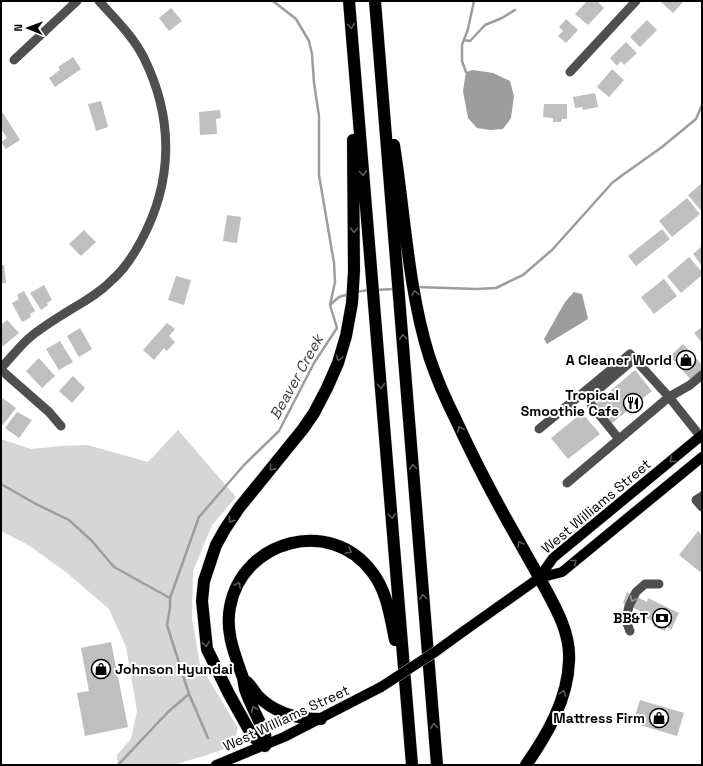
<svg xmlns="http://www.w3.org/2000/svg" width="703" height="766" font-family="'Space Grotesk',sans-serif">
<rect width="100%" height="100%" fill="#fff"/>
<!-- green -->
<path fill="#d6d6d6" d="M 178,430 L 236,497 L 212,525 L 193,571 L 192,618 L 200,665 L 238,728 L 232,746 L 207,755 L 173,765 L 118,765 L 117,755 L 131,739 L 137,711 L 126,647 L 109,609 L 67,573 L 30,546 L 1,531 L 1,439 L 31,449 L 61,446 L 87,445 L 148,462 Z"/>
<!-- water -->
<path fill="#9d9d9d" d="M 473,70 L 493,73 L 510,81 L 514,96 L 511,118 L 503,129 L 490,130 L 477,128 L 468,118 L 463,91 L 466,72 Z
M 574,292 L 582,294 L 588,319 L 547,344 L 544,339 L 565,302 Z"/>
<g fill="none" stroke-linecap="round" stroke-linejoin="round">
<!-- stream -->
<path stroke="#9d9d9d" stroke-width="2.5" d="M 465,40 L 464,40 L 470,41 L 485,25 L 502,18 L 515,10
M 466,72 L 462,61 L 462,45 L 468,29 L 474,1
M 417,287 L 476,289 L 496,288 L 523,275 L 552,250 L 612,183 L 624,174 L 662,147 L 696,119 L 702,105
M 375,290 L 394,289
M 356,292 L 368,290
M 330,305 L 339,297 L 349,294
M 1,484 L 36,504 L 69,520 L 92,541 L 114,567 L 170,598
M 208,738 L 189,694 L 167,625 L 170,608 L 170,598 L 199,517 L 244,465 L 279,431 L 314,363 L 337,328 L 330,305 L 335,282 L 334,263 L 319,175 L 319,116 L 314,83 L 312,54 L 309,41 L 296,19 L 273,1
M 118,765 L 168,712 L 189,694"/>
</g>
<!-- building -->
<path fill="#bfbfbf" d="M 587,1 L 597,1 L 604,8 L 588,25 L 575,14 Z
M 660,1 L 684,1 L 673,13 Z
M 171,8 L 182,21 L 169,31 L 159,18 Z
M 566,19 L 578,30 L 566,43 L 558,36 L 563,31 L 559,27 Z
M 647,20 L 657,30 L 640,47 L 630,37 Z
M 626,42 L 637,53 L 624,65 L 621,61 L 617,66 L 610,58 Z
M 73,57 L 81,69 L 55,87 L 49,78 L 60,70 L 58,67 Z
M 612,69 L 624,80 L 609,97 L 597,87 Z
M 595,93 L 598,107 L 583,110 L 582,107 L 575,108 L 573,97 Z
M 101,101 L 108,127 L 96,131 L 88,104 Z
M 544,104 L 567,104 L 567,119 L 562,119 L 561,122 L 553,122 L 553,118 L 543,117 Z
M 220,110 L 221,118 L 216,119 L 217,134 L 200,135 L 199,112 Z
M 3,113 L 20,140 L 6,149 L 1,142 L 7,138 L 1,129 L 1,114 Z
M 702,183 L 702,212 L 688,195 Z
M 687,198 L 700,214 L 672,237 L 659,221 Z
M 227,215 L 241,217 L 237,243 L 223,241 Z
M 662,229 L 670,239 L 636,266 L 628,256 Z
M 84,230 L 96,242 L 81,256 L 69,244 Z
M 702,246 L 702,266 L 693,254 Z
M 689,257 L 702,272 L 702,275 L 681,293 L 667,276 Z
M 1,265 L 4,265 L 6,283 L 1,283 Z
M 176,276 L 191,280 L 184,305 L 168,300 Z
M 664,279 L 677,296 L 654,314 L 641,297 Z
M 44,285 L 52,300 L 47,303 L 48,305 L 41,310 L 30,293 Z
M 24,291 L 35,311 L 30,314 L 31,317 L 22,322 L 12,303 L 19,299 L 17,295 Z
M 7,320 L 19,333 L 2,347 L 1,345 L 1,325 Z
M 167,323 L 175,329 L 169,336 L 175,342 L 167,351 L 164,348 L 154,360 L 143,350 Z
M 702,327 L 702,343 L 694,333 Z
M 80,328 L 92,349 L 79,357 L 67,336 Z
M 60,341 L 73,362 L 59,370 L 46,349 Z
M 683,344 L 702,365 L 702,370 L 691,380 L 670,356 Z
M 39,358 L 55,376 L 42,388 L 26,371 Z
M 635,370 L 652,391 L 611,424 L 595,404 Z
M 73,376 L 85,388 L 72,403 L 59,391 Z
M 1,397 L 16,408 L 2,426 L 1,425 Z
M 17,412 L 32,420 L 19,438 L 5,428 Z
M 582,413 L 600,434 L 568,459 L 551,438 Z
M 698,531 L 702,535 L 702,570 L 700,572 L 679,555 Z
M 627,592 L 647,602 L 648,598 L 679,613 L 671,630 L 667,627 L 665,631 L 653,626 L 655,622 L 640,615 L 642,612 L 623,603 Z
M 111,642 L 128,727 L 85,736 L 77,693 L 89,691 L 81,648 Z
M 640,700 L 684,713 L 677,736 L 633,723 Z"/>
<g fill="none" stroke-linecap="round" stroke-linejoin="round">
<defs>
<path id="major" d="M 539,578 L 562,572 L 702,457
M 464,631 L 539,578 L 553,558 L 702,435
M 216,765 L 284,737 L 381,687"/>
<path id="highway" d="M 349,1 L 412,765
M 375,1 L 437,765
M 394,145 C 405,215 408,288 429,356 C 436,377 445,398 455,418 C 471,453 489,488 508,522 C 518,540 529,559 539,577 C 553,603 571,631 569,661 C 568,699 547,735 526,765
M 247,682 C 251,686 254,691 257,695 C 274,713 296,719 321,719
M 265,746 L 253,737 L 229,694 L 207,649 L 202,601 L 204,581 L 216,545 L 225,529 L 239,508 L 303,429 L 314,413 L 327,388 L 338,363 L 346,336 L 352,303 L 354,271 L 353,140
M 265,746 C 265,742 266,737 265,734 C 264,730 262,726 260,723 C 255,712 249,701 245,689 C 244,686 244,681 243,678 C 235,655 225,632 230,607 C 242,540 331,516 372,572 C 387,591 390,616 395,640"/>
</defs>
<!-- major casing -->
<use href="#major" stroke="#dbdbdb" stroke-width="11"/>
<!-- highway casing -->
<use href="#highway" stroke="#dbdbdb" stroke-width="13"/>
<!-- minor -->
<path stroke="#4f4f4f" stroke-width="9" d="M 14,60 L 77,1
M 570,72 L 636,1
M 1,368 C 10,359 18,348 28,339 C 38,330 51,322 62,315 C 79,304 98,295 112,280 C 125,269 133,256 141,241 C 173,182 174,119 144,58 C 133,36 115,19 99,1
M 1,370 L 49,412 L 61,426
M 539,429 L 630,354 L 669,397 L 690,385 L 702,375
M 619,439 L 592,406 L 590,401 L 594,393 L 634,359
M 567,483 L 669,397 L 700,436
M 702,496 L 696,500 L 702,507
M 630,631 L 626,621 L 629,606 L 636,592 L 645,584 L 659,584"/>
<!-- major -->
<use href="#major" stroke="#000" stroke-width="10"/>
<!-- highway -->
<use href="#highway" stroke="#000" stroke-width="12"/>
<defs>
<path id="major-bridge" d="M 381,687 L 435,652 L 464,631"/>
</defs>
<!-- major-bridge casing -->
<use href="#major-bridge" stroke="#dbdbdb" stroke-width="11" stroke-linecap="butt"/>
<!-- major-bridge -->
<use href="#major-bridge" stroke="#000" stroke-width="10"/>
</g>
<!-- one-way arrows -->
<defs><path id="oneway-chevron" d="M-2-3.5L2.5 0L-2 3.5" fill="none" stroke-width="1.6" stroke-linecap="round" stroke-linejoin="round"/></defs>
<g stroke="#595959">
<use href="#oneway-chevron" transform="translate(351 26) rotate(85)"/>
<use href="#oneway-chevron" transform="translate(363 173) rotate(85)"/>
<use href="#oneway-chevron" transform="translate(354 230) rotate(90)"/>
<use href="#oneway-chevron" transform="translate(415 293) rotate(-100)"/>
<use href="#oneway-chevron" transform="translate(403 337) rotate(-95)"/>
<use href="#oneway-chevron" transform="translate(339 358) rotate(108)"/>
<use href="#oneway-chevron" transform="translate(381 386) rotate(85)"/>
<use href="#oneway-chevron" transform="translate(460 429) rotate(-115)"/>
<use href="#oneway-chevron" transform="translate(672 460) rotate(141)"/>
<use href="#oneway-chevron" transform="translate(413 467) rotate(-95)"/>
<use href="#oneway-chevron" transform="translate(272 468) rotate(129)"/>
<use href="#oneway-chevron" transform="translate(392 516) rotate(85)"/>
<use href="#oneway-chevron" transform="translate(231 520) rotate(123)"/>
<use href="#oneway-chevron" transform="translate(520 544) rotate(-119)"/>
<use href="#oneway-chevron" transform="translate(349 551) rotate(31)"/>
<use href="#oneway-chevron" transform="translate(574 562) rotate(-39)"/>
<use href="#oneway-chevron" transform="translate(238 585) rotate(-63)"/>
<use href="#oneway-chevron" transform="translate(423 597) rotate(-95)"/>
<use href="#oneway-chevron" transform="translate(206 644) rotate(81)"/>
<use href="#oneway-chevron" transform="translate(563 693) rotate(-73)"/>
<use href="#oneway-chevron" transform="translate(254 709) rotate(-114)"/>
<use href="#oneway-chevron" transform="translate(434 726) rotate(-95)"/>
</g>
<use stroke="#959595" href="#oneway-chevron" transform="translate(633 599) rotate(114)"/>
<!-- icons -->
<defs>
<symbol id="shop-ring" viewBox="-11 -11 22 22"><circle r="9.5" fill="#fff" stroke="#000" stroke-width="1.5"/><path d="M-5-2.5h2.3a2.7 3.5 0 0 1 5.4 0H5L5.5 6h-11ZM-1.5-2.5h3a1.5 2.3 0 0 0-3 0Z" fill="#000"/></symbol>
<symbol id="restaurant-ring" viewBox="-11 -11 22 22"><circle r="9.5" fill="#fff" stroke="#000" stroke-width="1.5"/><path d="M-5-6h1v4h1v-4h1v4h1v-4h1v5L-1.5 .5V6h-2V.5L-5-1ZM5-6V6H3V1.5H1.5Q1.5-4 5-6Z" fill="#000"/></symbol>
<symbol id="bank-ring" viewBox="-11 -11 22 22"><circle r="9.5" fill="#fff" stroke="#000" stroke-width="1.5"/><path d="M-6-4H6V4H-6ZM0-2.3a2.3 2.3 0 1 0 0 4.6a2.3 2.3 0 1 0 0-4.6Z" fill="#000"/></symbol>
</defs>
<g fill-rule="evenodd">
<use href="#shop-ring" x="675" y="349" width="22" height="22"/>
<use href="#restaurant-ring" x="622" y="392" width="22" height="22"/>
<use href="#bank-ring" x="651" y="607" width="22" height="22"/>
<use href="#shop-ring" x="90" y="658" width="22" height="22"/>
<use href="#shop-ring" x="648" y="707" width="22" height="22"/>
</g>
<g text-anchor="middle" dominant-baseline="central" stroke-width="4" stroke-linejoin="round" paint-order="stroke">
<!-- poi labels -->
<g font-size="14" font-weight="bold" fill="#000" stroke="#fff" text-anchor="end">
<text x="672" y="360">A Cleaner World</text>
<text x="619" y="395">Tropical<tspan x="619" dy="16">Smoothie Cafe</tspan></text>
<text x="648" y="618">BB&amp;T</text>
<text x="115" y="669" text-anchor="start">Johnson Hyundai</text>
<text x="645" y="718">Mattress Firm</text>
</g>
<!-- street labels -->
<g font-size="14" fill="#000" stroke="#fff">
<text transform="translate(596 506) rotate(-40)">West Williams Street</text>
<text transform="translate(286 718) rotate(-25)">West Williams Street</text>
</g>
<!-- water labels -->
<g font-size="15" font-style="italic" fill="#3e3e3e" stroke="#fff">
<text transform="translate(296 377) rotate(-61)">Beaver Creek</text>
</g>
</g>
<!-- border -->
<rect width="703" height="766" fill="none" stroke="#000000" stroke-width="4"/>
<!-- north arrow -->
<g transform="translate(28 28) rotate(271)" stroke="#ffffff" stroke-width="3" paint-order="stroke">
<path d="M0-3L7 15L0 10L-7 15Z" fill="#000000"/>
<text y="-6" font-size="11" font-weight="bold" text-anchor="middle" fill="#000000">N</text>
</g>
</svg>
